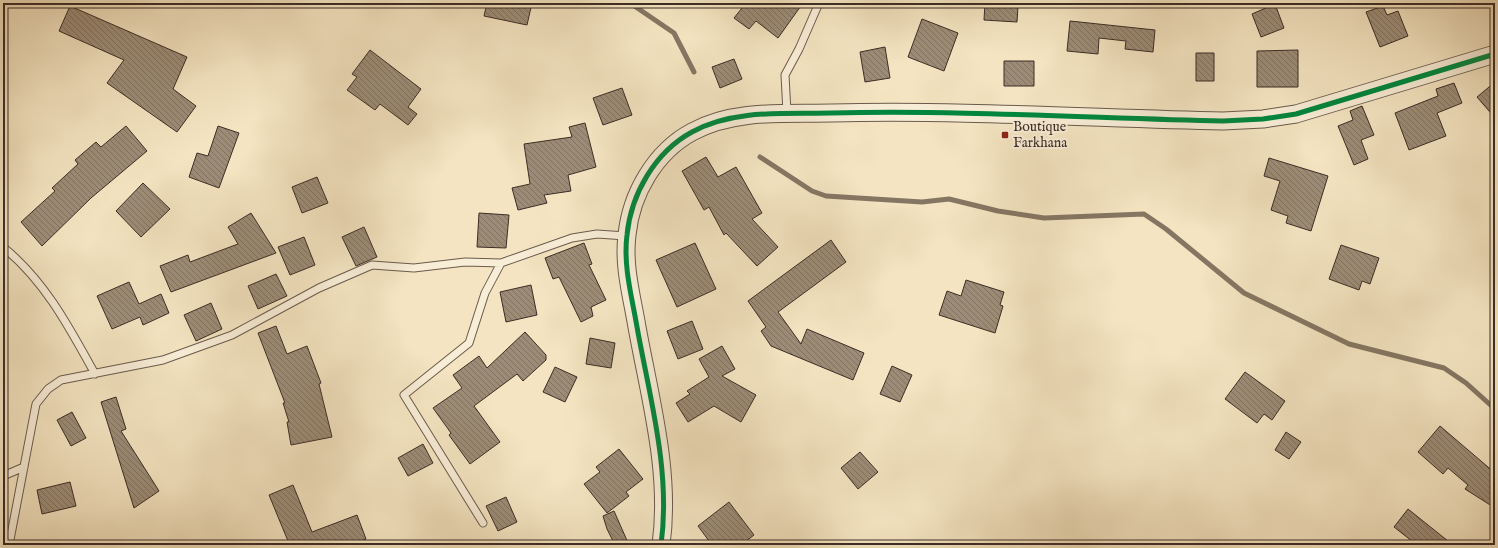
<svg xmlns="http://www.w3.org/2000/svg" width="1498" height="548" font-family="'IM FELL English',serif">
<defs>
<pattern id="building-back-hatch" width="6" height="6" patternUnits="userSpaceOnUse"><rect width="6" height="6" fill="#9c8c77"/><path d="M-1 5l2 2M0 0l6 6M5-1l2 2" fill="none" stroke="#807361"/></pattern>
</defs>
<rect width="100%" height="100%" fill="#f4e4c1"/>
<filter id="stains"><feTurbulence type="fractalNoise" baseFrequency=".005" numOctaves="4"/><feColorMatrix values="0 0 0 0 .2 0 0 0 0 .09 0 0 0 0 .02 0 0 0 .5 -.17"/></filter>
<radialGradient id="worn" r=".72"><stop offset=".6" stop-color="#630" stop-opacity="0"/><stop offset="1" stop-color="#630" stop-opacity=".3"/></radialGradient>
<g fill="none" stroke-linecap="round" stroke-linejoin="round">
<!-- stream -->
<path stroke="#857663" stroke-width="5" d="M 630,3 L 674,33 L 694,72
M 760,157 L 812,191 L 826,196 L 922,202 L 949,199 L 998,211 L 1044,218 L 1144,214 L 1166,229 L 1244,293 L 1349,344 L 1444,368 L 1466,383 L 1495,409"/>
</g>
<!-- building -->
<path fill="url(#building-back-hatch)" stroke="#3c2d26" d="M 487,3 L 532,3 L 527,25 L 484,16 Z
M 746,3 L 803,3 L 778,38 L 756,21 L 749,29 L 734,18 Z
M 985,3 L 1018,6 L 1017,22 L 984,20 Z
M 1275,4 L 1284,28 L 1261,37 L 1252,14 Z
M 70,6 L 187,57 L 173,89 L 196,106 L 177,132 L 107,83 L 124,60 L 59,31 Z
M 1383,6 L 1387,15 L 1398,11 L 1408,36 L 1380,47 L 1366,12 Z
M 922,19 L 958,33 L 944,71 L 908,57 Z
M 1070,21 L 1155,30 L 1153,52 L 1125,49 L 1126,41 L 1099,38 L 1098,54 L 1067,51 Z
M 885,47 L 890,78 L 865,82 L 860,52 Z
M 370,50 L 421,89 L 408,107 L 417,114 L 408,125 L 380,104 L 375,110 L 347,90 L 357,77 L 352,74 Z
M 1298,50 L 1298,87 L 1257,87 L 1257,51 Z
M 1196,53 L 1214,53 L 1214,81 L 1196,81 Z
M 734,59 L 742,79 L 720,88 L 712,67 Z
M 1004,61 L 1034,61 L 1034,86 L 1004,86 Z
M 1495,82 L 1495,118 L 1477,97 Z
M 1454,83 L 1462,103 L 1437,113 L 1446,136 L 1409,150 L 1395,113 L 1438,96 L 1436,89 Z
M 622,88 L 632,115 L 603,125 L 593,98 Z
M 1362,106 L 1374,135 L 1361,140 L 1368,159 L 1354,165 L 1338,126 L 1353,120 L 1350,111 Z
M 585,123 L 596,167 L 568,175 L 571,191 L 544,195 L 547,203 L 518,210 L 512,188 L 530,184 L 524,144 L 572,137 L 569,127 Z
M 126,126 L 147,151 L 91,198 L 42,246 L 21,222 L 55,191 L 52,188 L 78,164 L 75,160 L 96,142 L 101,147 Z
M 218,126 L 239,133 L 219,188 L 189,177 L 197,153 L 208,156 Z
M 706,157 L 718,177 L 736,167 L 762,213 L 752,219 L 778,247 L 757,266 L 726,233 L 724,235 L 709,207 L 704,210 L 682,171 Z
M 1269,158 L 1328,176 L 1311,231 L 1286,223 L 1288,216 L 1271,210 L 1280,181 L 1264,176 Z
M 317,177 L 328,203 L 302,213 L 292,187 Z
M 143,183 L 170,209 L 141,237 L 116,211 Z
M 251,213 L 276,253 L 171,292 L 160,266 L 188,255 L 190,262 L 238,244 L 228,227 Z
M 479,213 L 509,215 L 506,248 L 477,247 Z
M 364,227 L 377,257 L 356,266 L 342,237 Z
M 304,237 L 315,265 L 290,275 L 278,247 Z
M 831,240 L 846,262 L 778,312 L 801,344 L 807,329 L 864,353 L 853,380 L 771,346 L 761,331 L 766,327 L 748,301 Z
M 584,243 L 592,264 L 589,265 L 606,300 L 591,307 L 593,316 L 581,322 L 559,277 L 553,279 L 545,258 Z
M 695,243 L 716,289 L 677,307 L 656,260 Z
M 1341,245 L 1379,258 L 1370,284 L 1362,281 L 1359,290 L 1329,279 Z
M 276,274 L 287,296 L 258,309 L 248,286 Z
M 966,280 L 1004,292 L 1000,305 L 1003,306 L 995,333 L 939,315 L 947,291 L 961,296 Z
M 129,282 L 139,304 L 161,294 L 169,313 L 143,325 L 140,317 L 112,329 L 97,296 Z
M 531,285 L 537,315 L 506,322 L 500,292 Z
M 211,303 L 222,329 L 196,341 L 184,315 Z
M 692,321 L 703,349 L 678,359 L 667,331 Z
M 276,326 L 287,354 L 307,346 L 321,383 L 319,384 L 332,437 L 291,445 L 287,422 L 289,422 L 283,403 L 285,403 L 258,333 Z
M 525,332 L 546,355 L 546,360 L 523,381 L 517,374 L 474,406 L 500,442 L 470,464 L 449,435 L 451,433 L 433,408 L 462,388 L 453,375 L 479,356 L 487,368 Z
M 590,338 L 615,343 L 611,368 L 586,364 Z
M 722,346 L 735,369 L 722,376 L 756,395 L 741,422 L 714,406 L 688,422 L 676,403 L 690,394 L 687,391 L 709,377 L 699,359 Z
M 892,366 L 912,375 L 900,402 L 880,394 Z
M 555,367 L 577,377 L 565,402 L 543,392 Z
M 1245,372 L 1285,401 L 1272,420 L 1264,414 L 1257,423 L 1225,399 Z
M 116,397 L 126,429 L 121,431 L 159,491 L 134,508 L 101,402 Z
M 72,412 L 86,438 L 71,446 L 57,420 Z
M 1440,426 L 1495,473 L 1495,508 L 1465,489 L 1468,485 L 1448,468 L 1443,474 L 1418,452 Z
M 1286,432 L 1301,442 L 1289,459 L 1275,450 Z
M 423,444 L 433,463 L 408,476 L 398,458 Z
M 619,449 L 643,479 L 626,492 L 629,496 L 607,513 L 584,484 L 600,472 L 596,467 Z
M 860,452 L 878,472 L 858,489 L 841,468 Z
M 70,482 L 76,506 L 42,514 L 37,490 Z
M 293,485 L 312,532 L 357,515 L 366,539 L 350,545 L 346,545 L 344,540 L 332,545 L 282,545 L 288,541 L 269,495 Z
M 506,497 L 517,522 L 498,531 L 486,506 Z
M 729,502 L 754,535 L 741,545 L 712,545 L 698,526 Z
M 1408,509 L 1453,545 L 1417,545 L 1394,527 Z
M 614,511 L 629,545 L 615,545 L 607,529 L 603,516 Z"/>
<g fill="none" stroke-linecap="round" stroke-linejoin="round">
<defs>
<path id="service" d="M 787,113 L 785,75 L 799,49 L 819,3
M 3,247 C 45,281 69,327 95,374
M 3,476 L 24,467
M 483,523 L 404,395 L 469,343 L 485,293 L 501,263 L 572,238 L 597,234 L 626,236
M 9,545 L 36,404 L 48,389 L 61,380 L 163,360 L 232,335 L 319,288 L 372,265 L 414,268 L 465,262 L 501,263"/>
<path id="tertiary" d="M 661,545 C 671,472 650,399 637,327 C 632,297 623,266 627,235 C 631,194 655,152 692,132 C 733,109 786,114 831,113 C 962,110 1092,118 1223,121 L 1263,119 L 1296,114 L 1495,54"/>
</defs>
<!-- service casing -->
<use href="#service" stroke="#6a5b4d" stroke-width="9"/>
<!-- tertiary casing -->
<use href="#tertiary" stroke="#6a5b4d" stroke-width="19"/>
<!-- service -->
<use href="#service" stroke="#f8edd7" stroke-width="7"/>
<!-- tertiary -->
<use href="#tertiary" stroke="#f8edd7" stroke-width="17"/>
<defs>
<path id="cycleway" d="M 661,545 C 671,472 650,399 637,327 C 632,297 623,266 627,235 C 631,194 655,152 692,132 C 733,109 786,114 831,113 C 962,110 1092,118 1223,121 L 1263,119 L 1296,114 L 1495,54"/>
</defs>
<!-- cycleway casing -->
<use href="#cycleway" stroke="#f8edd7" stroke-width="8"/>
<!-- cycleway -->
<use href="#cycleway" stroke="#00873e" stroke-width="5"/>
</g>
<!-- markers -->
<rect fill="#8f2418" stroke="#f8edd7" stroke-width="1.5" x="1001" y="131" width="8" height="8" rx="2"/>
<g text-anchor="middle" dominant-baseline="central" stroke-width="4" stroke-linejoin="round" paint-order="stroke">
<!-- poi labels -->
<g font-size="14" fill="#3c2d26" stroke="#f8edd7" text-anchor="start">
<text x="1013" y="127">Boutique<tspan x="1013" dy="16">Farkhana</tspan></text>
</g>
</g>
<!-- margin -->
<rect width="1498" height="548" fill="none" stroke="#f4e4c1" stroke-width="16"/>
<rect x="4" y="4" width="1490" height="540" fill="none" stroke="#3c2d26" stroke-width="2"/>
<rect x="8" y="8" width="1482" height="532" fill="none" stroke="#3c2d26"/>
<rect width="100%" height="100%" filter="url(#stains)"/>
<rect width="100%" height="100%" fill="url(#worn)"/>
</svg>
